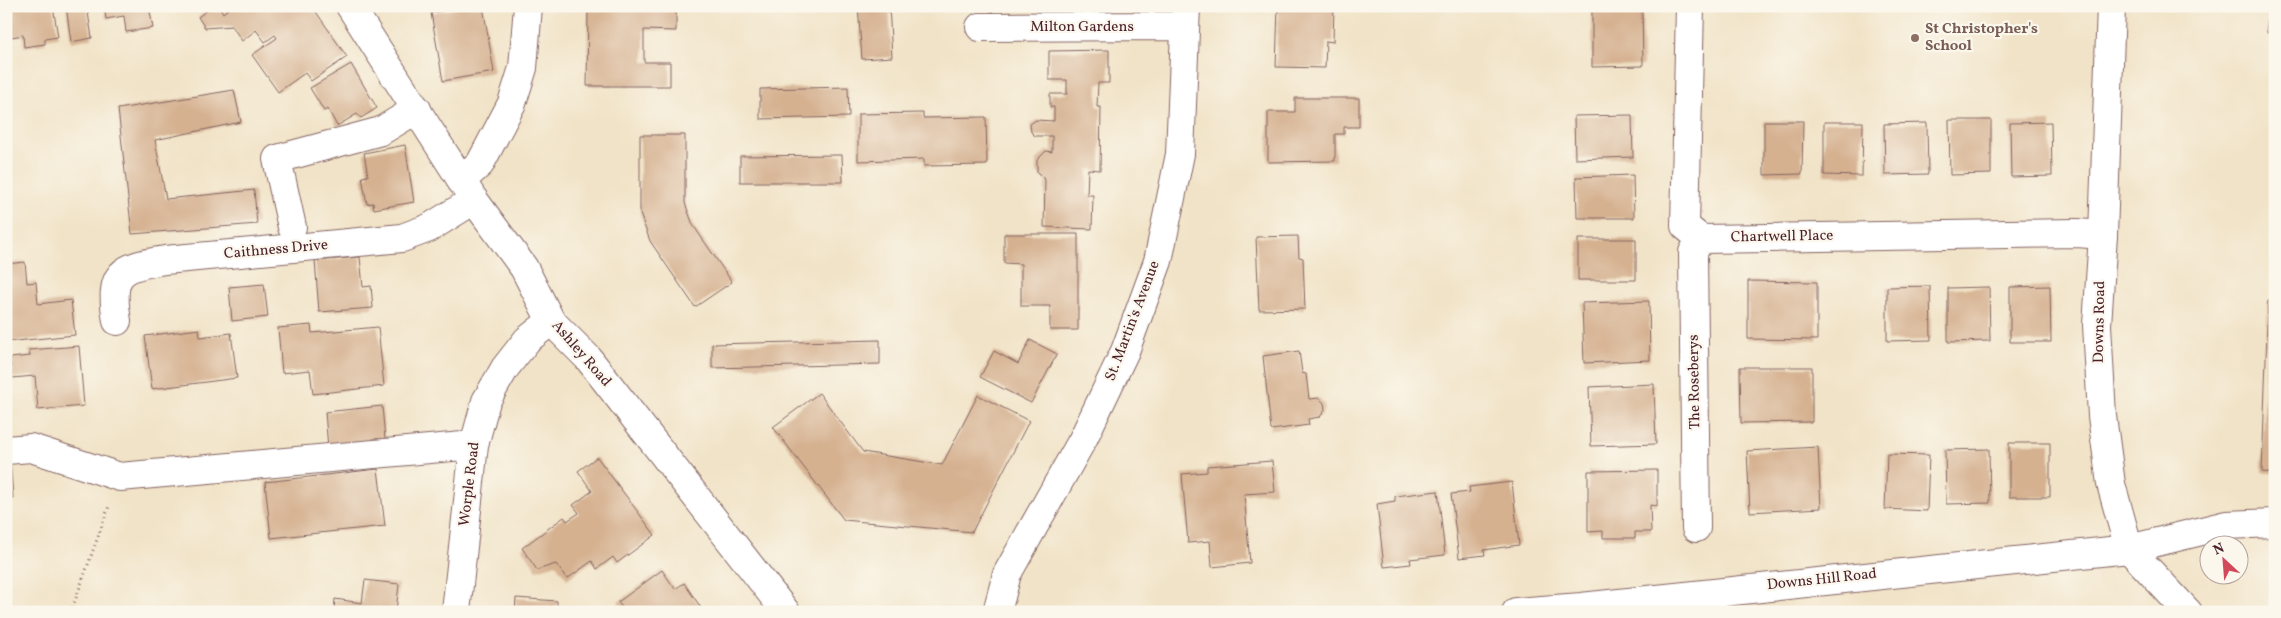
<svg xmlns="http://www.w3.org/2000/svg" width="2281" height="618" font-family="Vollkorn,serif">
<rect width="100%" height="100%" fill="#fbf7ec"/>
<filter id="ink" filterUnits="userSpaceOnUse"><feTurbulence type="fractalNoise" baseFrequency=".02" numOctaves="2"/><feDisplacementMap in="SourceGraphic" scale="10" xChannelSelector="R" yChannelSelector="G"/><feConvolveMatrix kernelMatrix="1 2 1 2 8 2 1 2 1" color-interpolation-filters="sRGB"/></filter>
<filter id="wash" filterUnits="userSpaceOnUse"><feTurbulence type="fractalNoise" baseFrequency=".0096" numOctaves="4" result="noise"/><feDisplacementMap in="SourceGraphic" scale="20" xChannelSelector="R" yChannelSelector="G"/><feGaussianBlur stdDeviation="1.12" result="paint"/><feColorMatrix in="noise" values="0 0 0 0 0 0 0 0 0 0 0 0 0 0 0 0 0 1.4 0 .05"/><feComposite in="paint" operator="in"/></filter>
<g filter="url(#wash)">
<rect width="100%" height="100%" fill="#f1e3c7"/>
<g id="blocks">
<!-- building -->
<path fill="#d5b190" d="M 6,6 L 53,6 L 58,37 L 45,39 L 45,44 L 24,47 L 23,35 L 6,38 Z
M 66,6 L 87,6 L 92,38 L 71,42 Z
M 104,6 L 149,6 L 153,28 L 126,32 L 124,16 L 106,19 Z
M 213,6 L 219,6 L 223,13 L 232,6 L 312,6 L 347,57 L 311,81 L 305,73 L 278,92 L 252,55 L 277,38 L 275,35 L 265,42 L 256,30 L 242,41 L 232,26 L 205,28 L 198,17 Z
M 467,6 L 483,6 L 494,72 L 443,81 L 431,13 Z
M 858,6 L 889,6 L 892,57 L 862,59 Z
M 1278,6 L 1334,6 L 1333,42 L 1326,41 L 1325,68 L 1276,67 Z
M 1642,6 L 1643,66 L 1592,67 L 1592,7 Z
M 588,8 L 676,8 L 676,31 L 644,30 L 644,62 L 670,62 L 670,86 L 587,86 Z
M 2268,10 L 2275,10 L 2275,33 L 2267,33 Z
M 1109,50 L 1109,83 L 1098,83 L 1097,107 L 1101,107 L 1100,170 L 1088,169 L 1087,195 L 1093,195 L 1092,229 L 1044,227 L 1045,180 L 1037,172 L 1037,160 L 1046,151 L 1052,152 L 1052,136 L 1035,136 L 1031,132 L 1030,124 L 1036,120 L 1054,121 L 1054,107 L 1050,107 L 1050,94 L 1067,94 L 1067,80 L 1049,80 L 1049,51 Z
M 351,64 L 377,108 L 361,118 L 357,114 L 337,126 L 328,109 L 324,111 L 310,88 Z
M 848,87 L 849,117 L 760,119 L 760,89 Z
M 234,90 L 241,122 L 155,140 L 166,199 L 254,190 L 257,224 L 132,234 L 118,109 Z
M 1295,98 L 1359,98 L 1359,127 L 1344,127 L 1344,134 L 1335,134 L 1335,161 L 1268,162 L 1268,112 L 1295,112 Z
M 923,113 L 923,118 L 986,117 L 987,165 L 924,166 L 924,159 L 858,161 L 858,114 Z
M 1632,115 L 1633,157 L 1575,159 L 1574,116 Z
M 1949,120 L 1991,120 L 1991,174 L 1950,175 Z
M 1764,121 L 1803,121 L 1802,174 L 1764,175 Z
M 1824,122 L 1863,122 L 1862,176 L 1824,175 Z
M 2051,122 L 2052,176 L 2011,177 L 2010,123 Z
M 1927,123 L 1928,174 L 1885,175 L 1884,124 Z
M 640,135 L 685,135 L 685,203 L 693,225 L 732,282 L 695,307 L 650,241 L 640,214 Z
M 405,145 L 414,202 L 374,209 L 373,203 L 367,204 L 362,177 L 368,176 L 364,153 Z
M 842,155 L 843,182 L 740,182 L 740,156 Z
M 1633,175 L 1634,218 L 1577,218 L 1576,177 Z
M 1004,234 L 1078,234 L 1078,330 L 1050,330 L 1050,306 L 1021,306 L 1021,264 L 1004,263 Z
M 1298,236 L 1299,257 L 1303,258 L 1305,309 L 1259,310 L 1256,237 Z
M 1578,239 L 1636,239 L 1636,280 L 1578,280 Z
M 360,257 L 363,287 L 371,286 L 373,308 L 319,312 L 315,261 Z
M 25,262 L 27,283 L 36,282 L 38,304 L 71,300 L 75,335 L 6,342 L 6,264 Z
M 1748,281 L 1817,282 L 1817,340 L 1748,339 Z
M 264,284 L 268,317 L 232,321 L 229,287 Z
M 1930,286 L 1931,340 L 1887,341 L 1887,287 Z
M 2050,286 L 2051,342 L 2010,342 L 2010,287 Z
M 1989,287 L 1990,341 L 1948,342 L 1948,288 Z
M 1649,301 L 1650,360 L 1584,363 L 1582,303 Z
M 2268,301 L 2275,301 L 2275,473 L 2262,472 Z
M 311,325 L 312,333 L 378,327 L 384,386 L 313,394 L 310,370 L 282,373 L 278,328 Z
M 199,329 L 200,337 L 231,333 L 237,378 L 152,389 L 145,336 Z
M 880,340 L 880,364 L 712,368 L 712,344 Z
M 1030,340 L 1057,354 L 1031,403 L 980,377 L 994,351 L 1018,364 Z
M 79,346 L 84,406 L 38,410 L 35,376 L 12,378 L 10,358 L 30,356 L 29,350 Z
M 1299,351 L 1302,373 L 1306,374 L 1309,399 L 1319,398 L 1324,403 L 1325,410 L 1320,417 L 1308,419 L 1309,425 L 1271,430 L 1263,356 Z
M 1740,367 L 1812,367 L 1812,422 L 1741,423 Z
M 1654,384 L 1656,444 L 1591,446 L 1589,387 Z
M 819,393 L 863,452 L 942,465 L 978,395 L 1029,421 L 972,532 L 844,520 L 773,427 Z
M 382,406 L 385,439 L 373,439 L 372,444 L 328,448 L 325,412 Z
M 2009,443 L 2050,443 L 2050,497 L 2009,497 Z
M 1818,447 L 1821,508 L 1750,512 L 1747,451 Z
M 1989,449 L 1990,503 L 1946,504 L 1945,450 Z
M 1887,454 L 1929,455 L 1927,511 L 1885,509 Z
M 6,457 L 10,457 L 13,498 L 6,498 Z
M 597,457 L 655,535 L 617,563 L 613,557 L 597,569 L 592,561 L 567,579 L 556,564 L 537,570 L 522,548 L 564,517 L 567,521 L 579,513 L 573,505 L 592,491 L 578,471 Z
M 1272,461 L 1275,492 L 1244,494 L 1250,563 L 1212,567 L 1210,541 L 1188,543 L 1182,474 L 1207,472 L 1207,466 Z
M 378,469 L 385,526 L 271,538 L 265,482 Z
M 1657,470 L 1657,506 L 1650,505 L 1651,532 L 1635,532 L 1635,538 L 1603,538 L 1603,531 L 1588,532 L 1588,471 Z
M 1512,482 L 1519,545 L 1484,550 L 1485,555 L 1459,558 L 1451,494 L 1470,492 L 1469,487 Z
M 1438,491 L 1445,555 L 1410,559 L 1411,564 L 1384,567 L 1377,504 L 1395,501 L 1395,496 Z
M 662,570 L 675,589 L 684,583 L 704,612 L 625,612 L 618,602 Z
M 365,580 L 399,584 L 396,612 L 334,612 L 335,599 L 362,603 Z
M 516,598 L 557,601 L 557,612 L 515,612 Z"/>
</g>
</g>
<g filter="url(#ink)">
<use href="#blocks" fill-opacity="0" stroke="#846462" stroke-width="1"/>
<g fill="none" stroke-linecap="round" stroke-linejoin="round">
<defs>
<path id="minor" d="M 1690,6 L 1685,226 L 1701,239 L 2077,233 L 2103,235
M 980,27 L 1185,26
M 461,181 L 480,164 L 512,103 L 523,68 L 528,6
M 292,227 L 277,159 L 381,131 L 417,109
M 117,321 C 109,272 120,267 165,260 L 402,238 L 429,228 L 474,200
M 6,450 L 31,448 L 120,477 L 474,445
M 1696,528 L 1693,252 L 1701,239
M 456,612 L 474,445 L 486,401 L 505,368 L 527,340 L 551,321
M 997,612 L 1007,574 L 1083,439 L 1125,351 L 1158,261 L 1180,154 L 1186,6
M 1516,612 L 1581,607 L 2129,549 L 2226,525 L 2275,523"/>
<path id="major" d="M 350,6 L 474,200 L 524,268 L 551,321 L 588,358 L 786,612
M 2111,6 L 2103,235 L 2097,325 L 2102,416 L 2111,484 L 2129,549 L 2188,612"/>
</defs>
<!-- minor casing -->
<use href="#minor" stroke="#846462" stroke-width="30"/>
<!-- major casing -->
<use href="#major" stroke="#846462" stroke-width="30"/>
<!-- path -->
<path stroke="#846462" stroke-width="3" stroke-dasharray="1 4" stroke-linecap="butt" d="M 71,612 L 109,506"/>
<!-- minor -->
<use href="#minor" stroke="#fff" stroke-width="28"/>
<!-- major -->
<use href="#major" stroke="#fff" stroke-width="28"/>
</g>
</g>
<!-- markers -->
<circle fill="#8d6e63" stroke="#fbf7ec" stroke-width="2" cx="1915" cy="38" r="5"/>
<g text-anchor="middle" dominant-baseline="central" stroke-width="4.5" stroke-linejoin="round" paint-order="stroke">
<!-- street labels -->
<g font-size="15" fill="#4a1f2b" stroke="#fbf7ec">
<text x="1082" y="27">Milton Gardens</text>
<text transform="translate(1782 237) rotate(-1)">Chartwell Place</text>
<text transform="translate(276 250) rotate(-5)">Caithness Drive</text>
<text transform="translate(1133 321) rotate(-69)">St. Martin's Avenue</text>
<text transform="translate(2100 322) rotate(-89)">Downs Road</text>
<text transform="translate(581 354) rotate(49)">Ashley Road</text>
<text transform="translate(1695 382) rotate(-91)">The Roseberys</text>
<text transform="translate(470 484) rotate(-83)">Worple Road</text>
<text transform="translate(1822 580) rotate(-6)">Downs Hill Road</text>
</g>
<!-- education labels -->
<g font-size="15" font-weight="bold" fill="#785e54" stroke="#fbf7ec" text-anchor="start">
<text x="1925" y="29">St Christopher's<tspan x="1925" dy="17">School</tspan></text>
</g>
</g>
<!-- margin -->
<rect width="2281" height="618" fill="none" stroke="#fbf7ec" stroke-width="25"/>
<!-- north arrow -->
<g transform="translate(2224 560) rotate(334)"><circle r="24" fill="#fbf7ec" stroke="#b4a19f"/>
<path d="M0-4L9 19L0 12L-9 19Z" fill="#d1495b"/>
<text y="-8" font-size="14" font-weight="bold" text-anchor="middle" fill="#4a1f2b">N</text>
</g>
</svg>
